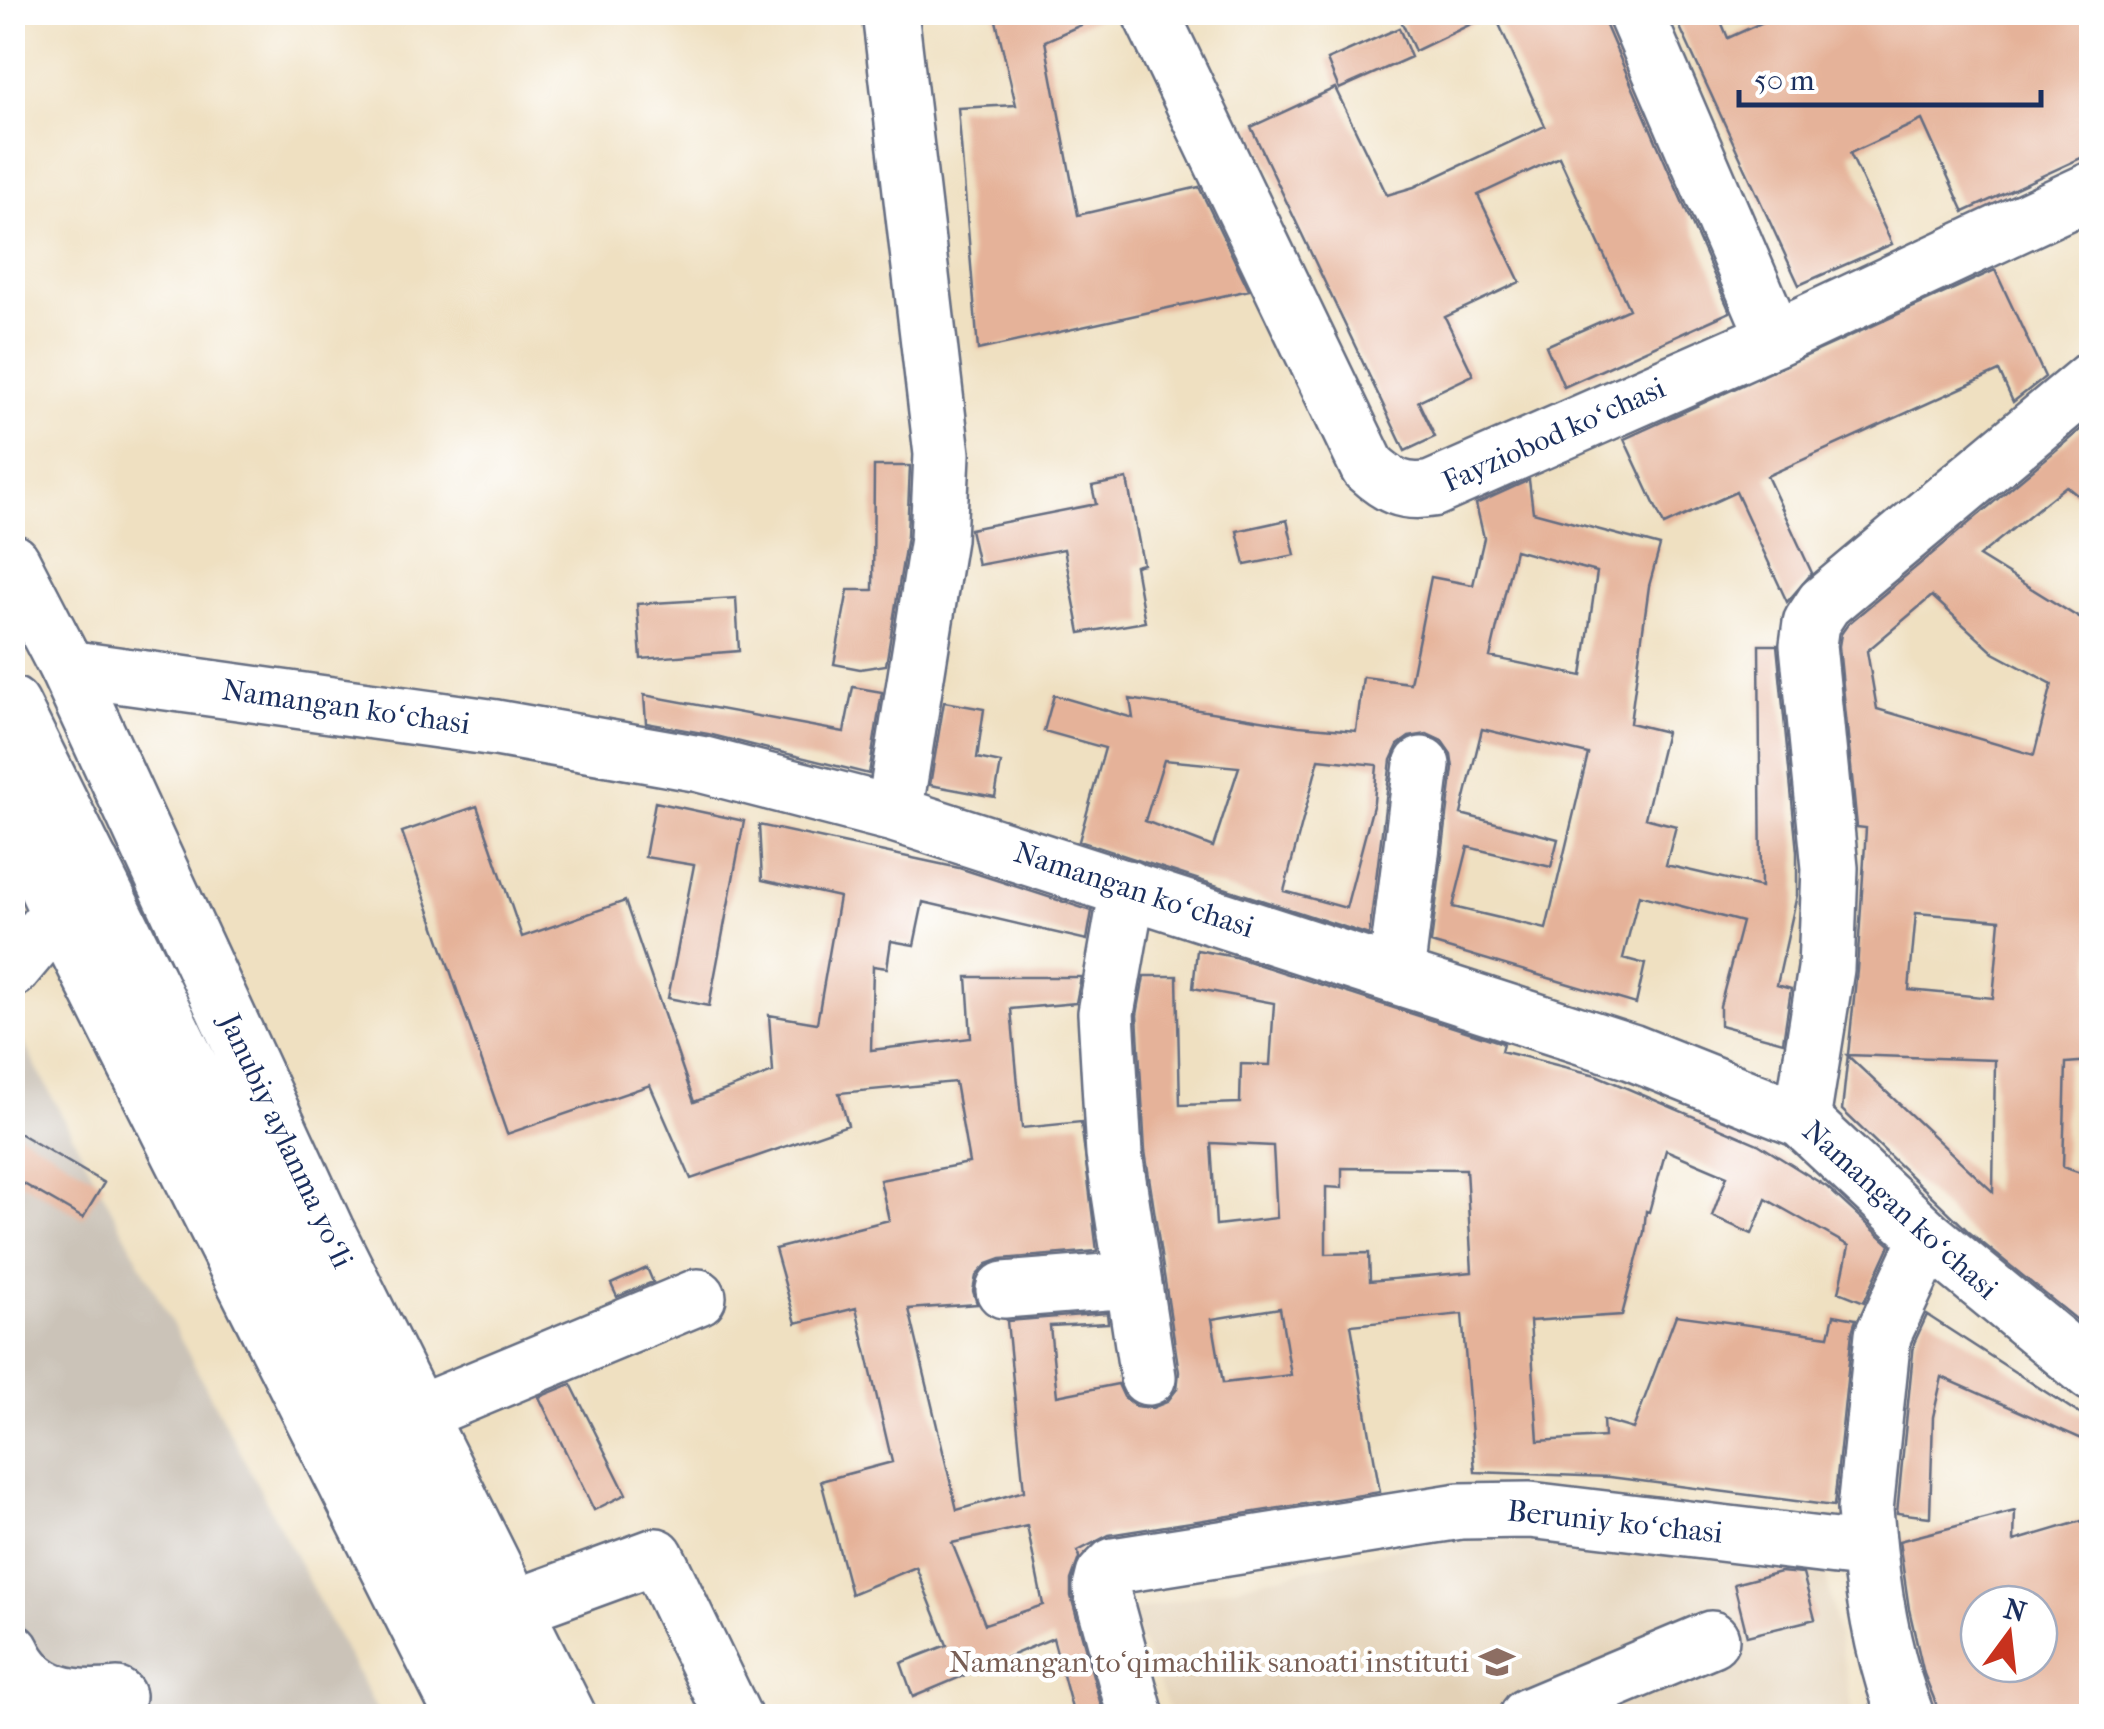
<svg xmlns="http://www.w3.org/2000/svg" width="2104" height="1729" font-family="'IM FELL French Canon',serif">
<rect width="100%" height="100%" fill="#fff"/>
<filter id="ink" filterUnits="userSpaceOnUse"><feTurbulence type="fractalNoise" baseFrequency=".01" numOctaves="2"/><feDisplacementMap in="SourceGraphic" scale="20" xChannelSelector="R" yChannelSelector="G"/><feConvolveMatrix kernelMatrix="1 2 1 2 8 2 1 2 1" color-interpolation-filters="sRGB"/></filter>
<filter id="wash" filterUnits="userSpaceOnUse"><feTurbulence type="fractalNoise" baseFrequency=".0048" numOctaves="4" result="noise"/><feDisplacementMap in="SourceGraphic" scale="40" xChannelSelector="R" yChannelSelector="G"/><feGaussianBlur stdDeviation="2.25" result="paint"/><feColorMatrix in="noise" values="0 0 0 0 0 0 0 0 0 0 0 0 0 0 0 0 0 1.4 0 .05"/><feComposite in="paint" operator="in"/></filter>
<g filter="url(#wash)">
<rect width="100%" height="100%" fill="#efe0c1"/>
<!-- built -->
<path fill="#e3d1b6" d="M 1446,1536 L 1825,1569 L 1854,1716 L 1172,1716 L 1129,1612 Z"/>
<!-- industrial -->
<path fill="#cbc3b8" d="M 13,1023 L 380,1716 L 13,1716 Z"/>
<g id="blocks">
<!-- building -->
<path fill="#e5b299" fill-rule="evenodd" d="M 994,12 L 1110,12 L 1045,41 L 1078,215 L 1199,187 L 1249,290 L 978,350 L 958,108 L 1016,105 Z
M 1397,12 L 1600,12 L 1730,312 L 1564,387 L 1546,346 L 1629,309 L 1559,157 L 1478,195 L 1520,282 L 1445,317 L 1473,375 L 1418,401 L 1435,437 L 1405,451 L 1251,127 L 1335,88 L 1387,195 L 1414,187 L 1545,126 L 1494,13 L 1415,51 Z
M 1673,12 L 1717,12 L 1728,38 L 1785,12 L 2085,12 L 2092,27 L 2092,153 L 1964,212 L 1922,120 L 1850,153 L 1892,244 L 1799,285 Z
M 1399,28 L 1411,57 L 1339,89 L 1327,60 Z
M 1995,270 L 2045,377 L 2013,402 L 1999,371 L 1767,476 L 1812,573 L 1787,602 L 1736,492 L 1664,525 L 1624,439 Z
M 2092,420 L 2092,507 L 2066,486 L 1979,556 L 2092,626 L 2092,1061 L 2066,1063 L 2063,1167 L 2092,1177 L 2092,1332 L 1969,1232 L 1842,1110 L 1857,970 L 1866,828 L 1857,827 L 1839,646 L 1841,634 L 1848,624 ZM 1932,596 L 1994,653 L 2052,684 L 2034,755 L 1877,709 L 1867,651 ZM 1916,913 L 2000,920 L 1993,998 L 1909,990 ZM 1847,1055 L 1995,1060 L 1993,1192 Z
M 874,466 L 910,466 L 907,536 L 886,665 L 860,669 L 834,664 L 848,590 L 873,590 Z
M 1127,479 L 1143,564 L 1135,566 L 1145,622 L 1080,633 L 1064,549 L 978,565 L 970,529 L 1096,504 L 1092,486 Z
M 1529,480 L 1533,512 L 1660,546 L 1649,586 L 1630,723 L 1666,732 L 1645,818 L 1676,826 L 1666,865 L 1761,887 L 1759,645 L 1777,645 L 1797,852 L 1797,895 L 1777,985 L 1791,989 L 1783,1042 L 1720,1025 L 1720,1006 L 1742,922 L 1639,895 L 1623,958 L 1645,964 L 1636,1004 L 1431,943 L 1453,768 L 1451,754 L 1442,741 L 1427,734 L 1409,737 L 1398,745 L 1391,760 L 1369,935 L 1079,841 L 1105,748 L 1044,731 L 1054,695 L 1133,718 L 1130,699 L 1299,726 L 1356,731 L 1363,677 L 1410,683 L 1431,577 L 1473,585 L 1484,538 L 1476,504 ZM 1515,550 L 1597,572 L 1582,676 L 1490,657 ZM 1482,729 L 1588,754 L 1546,929 L 1453,907 L 1468,847 L 1551,867 L 1558,839 L 1461,814 ZM 1319,759 L 1377,765 L 1374,802 L 1346,908 L 1284,891 ZM 1164,760 L 1239,767 L 1213,847 L 1145,821 Z
M 1287,520 L 1295,555 L 1245,565 L 1237,531 Z
M 736,598 L 739,651 L 641,659 L 637,604 Z
M 853,687 L 882,692 L 869,774 L 708,734 L 646,723 L 644,695 L 844,732 Z
M 944,702 L 984,709 L 977,758 L 1001,763 L 995,797 L 930,785 Z
M 655,802 L 744,821 L 709,1006 L 668,998 L 694,865 L 645,857 Z
M 477,806 L 522,937 L 625,901 L 694,1102 L 773,1072 L 769,1015 L 817,1023 L 839,897 L 762,880 L 759,825 L 959,868 L 1092,911 L 1087,940 L 923,902 L 914,945 L 891,941 L 887,968 L 873,966 L 871,1050 L 971,1038 L 967,977 L 1081,977 L 1076,1003 L 1011,1009 L 1022,1128 L 1081,1122 L 1097,1251 L 1001,1259 L 987,1264 L 976,1276 L 973,1291 L 977,1304 L 909,1309 L 957,1510 L 1024,1491 L 1007,1321 L 1107,1313 L 1108,1323 L 1050,1326 L 1057,1396 L 1118,1384 L 1124,1397 L 1136,1406 L 1152,1408 L 1167,1402 L 1177,1389 L 1179,1372 L 1145,1151 L 1137,1015 L 1144,976 L 1177,976 L 1180,1105 L 1240,1103 L 1241,1064 L 1270,1065 L 1274,1003 L 1193,988 L 1197,950 L 1235,957 L 1503,1043 L 1501,1051 L 1596,1075 L 1758,1144 L 1827,1187 L 1890,1245 L 1864,1302 L 1839,1292 L 1849,1246 L 1766,1199 L 1752,1234 L 1712,1216 L 1727,1176 L 1666,1150 L 1649,1212 L 1646,1211 L 1644,1232 L 1622,1315 L 1530,1321 L 1538,1441 L 1604,1437 L 1603,1420 L 1633,1429 L 1676,1315 L 1829,1336 L 1834,1315 L 1856,1319 L 1852,1332 L 1834,1506 L 1610,1477 L 1475,1472 L 1462,1314 L 1351,1325 L 1380,1492 L 1109,1535 L 1078,1551 L 1079,1558 L 1071,1580 L 1071,1596 L 1104,1716 L 1074,1716 L 1053,1638 L 913,1697 L 901,1663 L 947,1645 L 916,1567 L 851,1594 L 821,1481 L 892,1462 L 856,1308 L 796,1323 L 775,1249 L 889,1220 L 880,1180 L 969,1163 L 955,1082 L 839,1093 L 848,1125 L 691,1179 L 650,1085 L 507,1134 L 402,832 ZM 1211,1143 L 1273,1146 L 1277,1218 L 1216,1225 ZM 1342,1168 L 1466,1169 L 1472,1272 L 1370,1281 L 1369,1253 L 1326,1254 L 1326,1187 L 1342,1188 ZM 1280,1308 L 1291,1375 L 1223,1383 L 1212,1319 ZM 1027,1526 L 1043,1605 L 985,1624 L 952,1543 Z
M 12,1129 L 104,1183 L 83,1218 L 12,1177 Z
M 647,1268 L 653,1282 L 617,1297 L 611,1284 Z
M 1927,1315 L 2092,1422 L 2091,1443 L 1942,1377 L 1933,1417 L 1930,1517 L 1897,1513 L 1914,1343 Z
M 571,1384 L 626,1494 L 594,1510 L 539,1397 Z
M 2015,1511 L 2014,1541 L 2092,1518 L 2092,1716 L 1941,1716 L 1924,1674 L 1909,1609 L 1899,1541 ZM 1979,1604 L 2039,1604 L 2039,1664 L 1979,1664 Z
M 1780,1572 L 1803,1574 L 1815,1619 L 1747,1636 L 1734,1584 Z"/>
</g>
</g>
<g filter="url(#ink)">
<use href="#blocks" fill-opacity="0" stroke="#656d81" stroke-width="2.5"/>
<g fill="none" stroke-linecap="round" stroke-linejoin="round">
<defs>
<path id="minor" d="M 890,12 L 942,454 L 938,539 L 894,814
M 1150,12 L 1368,467 C 1389,486 1403,494 1432,489 L 1775,338 L 2092,190
M 1635,12 L 1775,338
M 67,668 L 496,728 L 700,764 L 894,814 L 1631,1052 L 1802,1120 L 1928,1238 L 2092,1373
M 12,814 L 59,913 L 12,969
M 92,866 L 59,913 L 463,1716
M 1128,888 L 1106,1013 L 1114,1154 L 1148,1377
M 1396,974 L 1422,765
M 1802,1120 L 1826,969 L 1830,868 L 1808,645 L 1811,623 L 1824,603 L 2092,379
M 1004,1290 L 1131,1280
M 417,1414 L 698,1297
M 1869,1551 L 1865,1510 L 1883,1335 L 1928,1238
M 514,1608 L 656,1556 L 733,1716
M 12,1651 C 32,1696 74,1701 117,1696
M 1136,1716 L 1101,1588 L 1104,1576 L 1114,1566 L 1460,1511 L 1530,1510 L 1869,1551 C 1875,1608 1885,1663 1906,1716
M 1528,1716 L 1711,1639"/>
<path id="highway" d="M 12,562 L 67,668 L 326,1230 L 568,1716
M 12,705 L 510,1716"/>
</defs>
<!-- minor casing -->
<use href="#minor" stroke="#656d81" stroke-width="60"/>
<!-- highway casing -->
<use href="#highway" stroke="#656d81" stroke-width="60"/>
<!-- minor -->
<use href="#minor" stroke="#fff" stroke-width="55"/>
<!-- highway -->
<use href="#highway" stroke="#fff" stroke-width="55"/>
</g>
</g>
<!-- icons -->
<defs>
<symbol id="university-bare" viewBox="-9 -9 18 18"><path d="M0-5L7-2L0 1L-7-2ZM-4 1L0 2.5L4 1V4Q0 6-4 4Z" fill="#8d6e63" stroke="#fff" stroke-width="2.5" paint-order="stroke"/></symbol>
</defs>
<g fill-rule="evenodd">
<use href="#university-bare" x="1472" y="1637" width="50" height="50"/>
</g>
<g text-anchor="middle" dominant-baseline="central" stroke-width="9" stroke-linejoin="round" paint-order="stroke">
<!-- street labels -->
<g font-size="30" fill="#1b2f5e" stroke="#fff">
<text transform="translate(1554 435) rotate(-24)">Fayziobod koʻchasi</text>
<text transform="translate(346 707) rotate(8)">Namangan koʻchasi</text>
<text transform="translate(1134 890) rotate(18)">Namangan koʻchasi</text>
<text transform="translate(286 1141) rotate(65)">Janubiy aylanma yoʻli</text>
<text transform="translate(1900 1210) rotate(42)">Namangan koʻchasi</text>
<text transform="translate(1615 1522) rotate(6)">Beruniy koʻchasi</text>
</g>
<!-- education labels -->
<g font-size="30" fill="#785e54" stroke="#fff" text-anchor="end">
<text x="1469" y="1662">Namangan to‘qimachilik sanoati instituti</text>
</g>
</g>
<!-- margin -->
<rect width="2104" height="1729" fill="none" stroke="#fff" stroke-width="50"/>
<!-- north arrow -->
<g transform="translate(2009 1634) rotate(15)"><circle r="48" fill="#ffffff" stroke="#a4acbf" stroke-width="2.5"/>
<path d="M0-8L18 38L0 25L-18 38Z" fill="#c8321e"/>
<text y="-15" font-size="28" font-weight="bold" text-anchor="middle" fill="#1b2f5e">N</text>
</g>
<!-- scale -->
<path d="M1739 90v15h302v-15" fill="none" stroke="#1b2f5e" stroke-width="5"/>
<text x="1754" y="90" font-size="30" fill="#1b2f5e" stroke="#ffffff" stroke-width="8" paint-order="stroke">50 m</text>
</svg>
